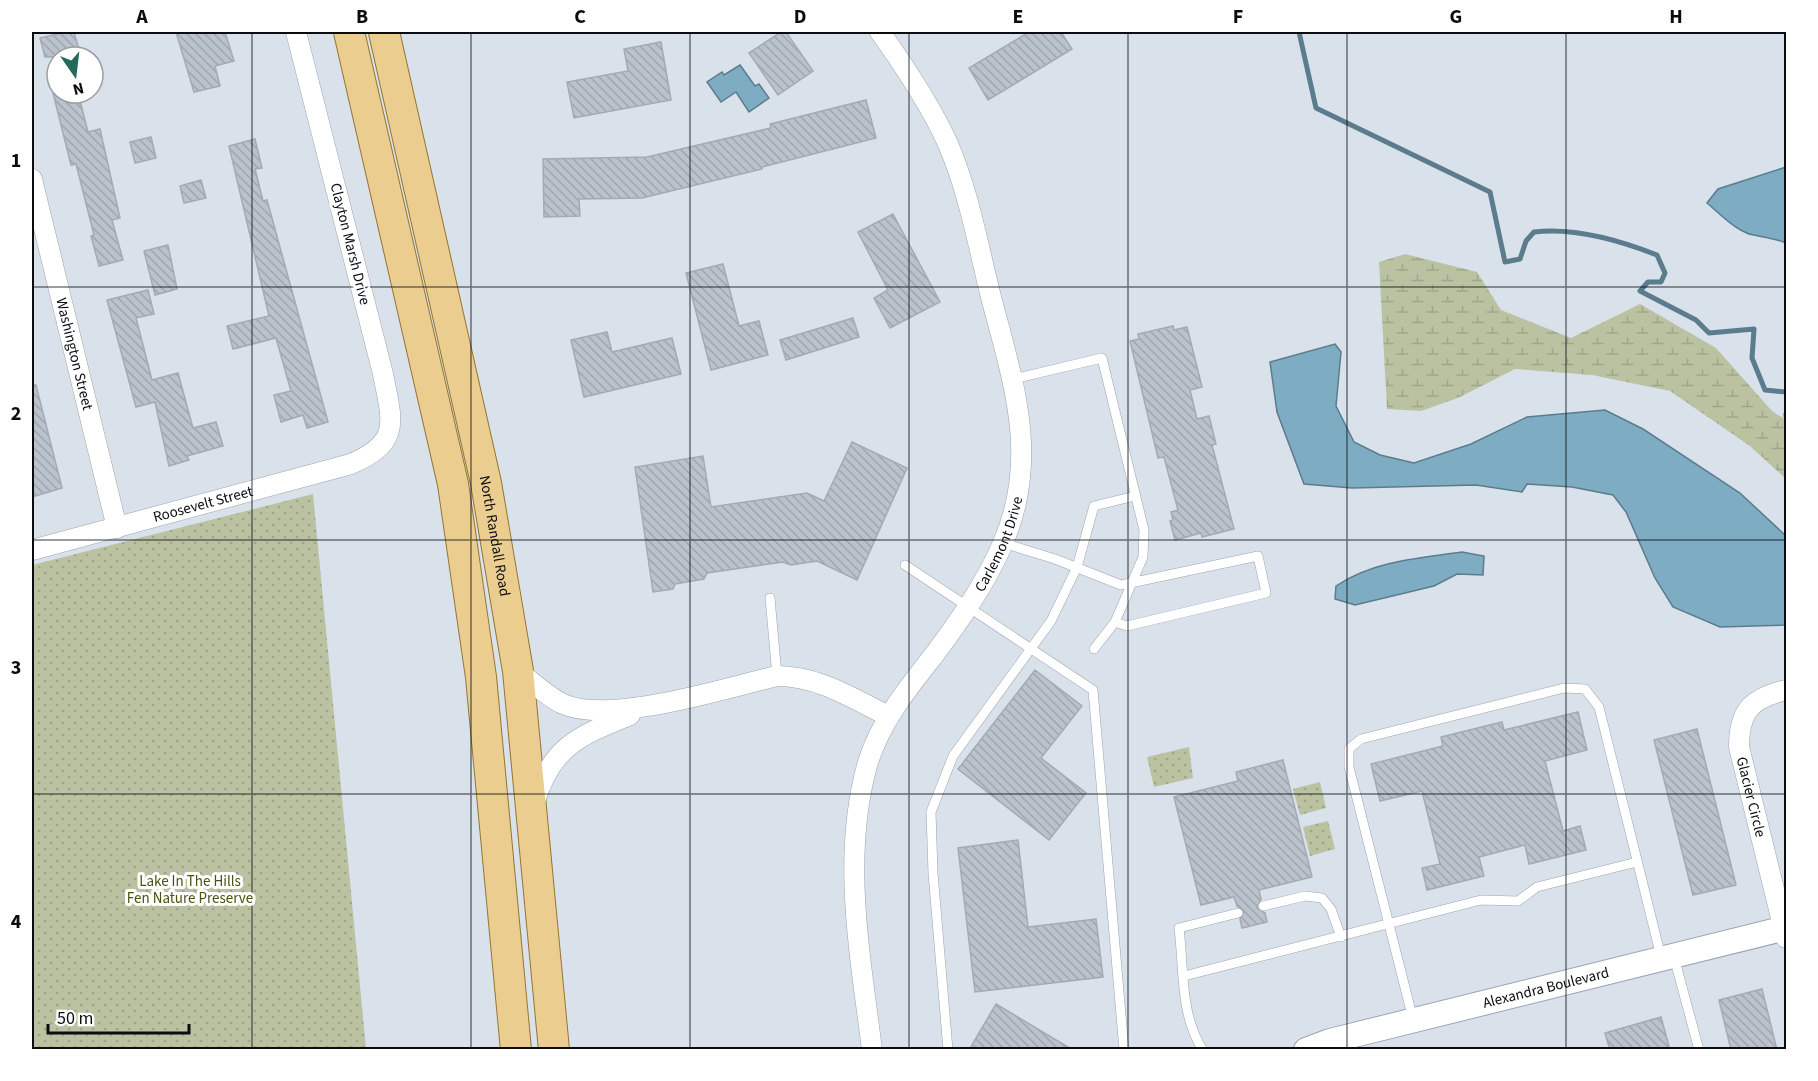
<svg xmlns="http://www.w3.org/2000/svg" width="1818" height="1081" font-family="'Source Sans 3',sans-serif">
<defs>
<pattern id="green-dots" width="8" height="8" patternUnits="userSpaceOnUse" patternTransform="scale(1.5)"><rect width="8" height="8" fill="#bbc2a2"/><path d="M2 2h.1M6 6h.1" fill="none" stroke="#9fa68a" stroke-width="1.8" stroke-linecap="round"/></pattern>
<pattern id="wetland-marsh" width="20" height="14" patternUnits="userSpaceOnUse" patternTransform="scale(1.5)"><rect width="20" height="14" fill="#bbc2a2"/><path d="M1 5h8M5 5V1M11 12h8M15 12V8" fill="none" stroke="#9fa68a"/></pattern>
<pattern id="building-back-hatch" width="6" height="6" patternUnits="userSpaceOnUse" patternTransform="scale(1.5)"><rect width="6" height="6" fill="#bac2cc"/><path d="M-1 5l2 2M0 0l6 6M5-1l2 2" fill="none" stroke="#9fa6ae"/></pattern>
</defs>
<rect width="100%" height="100%" fill="#d9e1eb"/>
<!-- green -->
<path fill="url(#green-dots)" d="M 313,494 L 366,1049 L 32,1049 L 32,565 Z
M 1189,747 L 1193,778 L 1154,787 L 1147,757 Z
M 1320,782 L 1326,808 L 1300,815 L 1293,789 Z
M 1328,821 L 1335,849 L 1310,856 L 1303,827 Z"/>
<!-- wetland -->
<path fill="url(#wetland-marsh)" d="M 1405,254 L 1477,272 L 1501,310 L 1571,338 L 1640,304 L 1716,348 L 1772,411 L 1786,420 L 1786,479 L 1750,446 L 1670,391 L 1592,375 L 1515,369 L 1458,398 L 1421,411 L 1387,409 L 1379,262 Z"/>
<!-- water -->
<path fill="#7eacc2" stroke="#5b7c8d" stroke-width="1.5" d="M 740,65 L 755,86 L 759,84 L 769,98 L 749,112 L 736,92 L 721,102 L 707,82 L 722,72 L 724,75 Z
M 1786,167 L 1786,243 C 1774,238 1762,237 1749,234 C 1733,228 1720,214 1707,203 L 1718,189 Z
M 1335,344 L 1341,352 L 1336,406 L 1354,442 L 1380,455 L 1414,463 L 1471,444 L 1527,417 L 1605,410 L 1643,429 L 1740,493 L 1786,536 L 1786,625 L 1720,627 L 1673,607 L 1655,578 L 1626,512 L 1613,495 L 1572,487 L 1527,484 L 1522,492 L 1476,485 L 1352,488 L 1304,484 L 1277,412 L 1270,362 Z
M 1462,552 L 1484,556 L 1483,575 L 1457,574 L 1434,586 L 1355,605 L 1335,599 L 1336,586 C 1373,561 1419,558 1462,552 Z"/>
<g fill="none" stroke-linecap="round" stroke-linejoin="round">
<!-- stream -->
<path stroke="#5b7c8d" stroke-width="5" d="M 1299,32 L 1316,108 L 1490,192 L 1505,262 L 1520,259 L 1526,241 L 1534,232 C 1575,227 1619,240 1657,255 L 1665,273 L 1661,282 L 1648,282 L 1640,291 L 1696,320 L 1709,333 L 1754,329 L 1752,358 L 1765,390 L 1786,392
M 1786,414 L 1786,416"/>
</g>
<!-- building -->
<path fill="url(#building-back-hatch)" stroke="#a3aab4" stroke-width="1.5" d="M 66,32 L 74,32 L 81,57 L 45,57 L 40,38 Z
M 176,32 L 225,32 L 234,61 L 215,66 L 220,86 L 194,92 Z
M 781,32 L 786,32 L 813,71 L 778,95 L 749,53 Z
M 1029,32 L 1061,32 L 1072,49 L 988,100 L 969,68 Z
M 661,42 L 671,100 L 574,118 L 567,82 L 628,71 L 624,49 Z
M 53,93 L 78,93 L 88,132 L 100,129 L 120,218 L 112,220 L 123,260 L 99,266 L 91,236 L 94,235 L 76,164 L 71,165 Z
M 866,100 L 876,138 L 762,167 L 762,169 L 642,198 L 579,199 L 580,216 L 544,217 L 543,159 L 647,157 L 771,128 L 770,124 Z
M 151,137 L 156,158 L 135,163 L 130,142 Z
M 255,139 L 262,168 L 255,169 L 263,201 L 267,200 L 328,422 L 307,428 L 303,415 L 281,422 L 274,395 L 291,391 L 276,338 L 233,349 L 227,326 L 269,316 L 229,146 Z
M 201,180 L 206,198 L 184,203 L 180,186 Z
M 893,214 L 940,302 L 890,328 L 874,298 L 888,290 L 858,232 Z
M 168,245 L 177,289 L 155,295 L 144,251 Z
M 723,264 L 739,326 L 759,321 L 768,355 L 711,370 L 686,273 Z
M 148,290 L 154,314 L 136,318 L 152,380 L 178,373 L 193,428 L 216,422 L 223,446 L 187,456 L 189,460 L 169,466 L 155,402 L 136,407 L 107,300 Z
M 853,318 L 859,337 L 786,360 L 780,340 Z
M 1173,326 L 1174,330 L 1187,327 L 1202,387 L 1190,390 L 1197,419 L 1209,416 L 1216,444 L 1212,445 L 1234,529 L 1202,537 L 1201,533 L 1175,540 L 1170,521 L 1173,520 L 1171,512 L 1178,510 L 1164,457 L 1158,458 L 1130,341 L 1139,339 L 1138,334 Z
M 607,332 L 612,352 L 672,338 L 681,374 L 584,397 L 571,340 Z
M 32,385 L 36,385 L 62,488 L 32,497 Z
M 852,442 L 907,468 L 857,580 L 817,561 L 791,565 L 783,562 L 707,573 L 704,579 L 675,584 L 673,589 L 653,592 L 635,467 L 703,456 L 711,507 L 807,493 L 824,501 Z
M 1035,670 L 1082,706 L 1041,758 L 1086,793 L 1049,840 L 958,769 Z
M 1578,712 L 1587,750 L 1545,761 L 1563,831 L 1580,826 L 1586,850 L 1529,864 L 1525,845 L 1479,857 L 1484,876 L 1427,890 L 1422,868 L 1440,864 L 1422,791 L 1380,801 L 1371,764 L 1443,746 L 1441,737 L 1502,722 L 1504,730 Z
M 1697,729 L 1736,885 L 1693,895 L 1654,740 Z
M 1283,760 L 1312,877 L 1259,890 L 1261,899 L 1257,908 L 1265,913 L 1267,922 L 1242,928 L 1240,919 L 1244,911 L 1237,906 L 1234,897 L 1201,905 L 1174,797 L 1238,781 L 1236,772 Z
M 1018,840 L 1028,927 L 1096,919 L 1103,977 L 975,992 L 958,848 Z
M 1762,989 L 1777,1050 L 1731,1050 L 1719,1000 Z
M 996,1004 L 1073,1050 L 969,1050 Z
M 1661,1017 L 1670,1050 L 1610,1050 L 1605,1033 Z"/>
<g fill="none" stroke-linecap="round" stroke-linejoin="round">
<defs>
<path id="service" d="M 1013,379 L 1102,358 L 1144,530 L 1143,557 L 1115,622 L 1094,649
M 1003,543 L 1055,559 L 1121,585 L 1258,556 L 1266,593 L 1127,626 L 1115,622
M 905,565 L 1093,690 L 1124,1050
M 770,598 L 777,676
M 1263,906 L 1305,896 L 1322,898 L 1331,909 L 1341,937
M 1674,957 L 1699,1050
M 1184,976 L 1481,900 L 1518,901 L 1537,887 L 1637,862
M 1413,1019 L 1349,767 L 1349,749 L 1361,739 L 1564,688 L 1585,689 L 1599,707 L 1661,957
M 948,1050 L 933,873 L 931,812 L 953,756 L 1051,621 L 1077,567 L 1094,506 L 1135,496
M 1203,1050 C 1180,1016 1184,968 1179,928 L 1238,913"/>
<g id="minor">
<path id="s1" d="M 32,179 L 117,528"/>
<path id="s2" d="M 32,550 L 351,464 C 402,442 392,421 383,374 L 296,32"/>
<path d="M 518,671 C 532,682 548,697 563,704 C 610,725 725,688 777,676 C 818,676 852,698 888,716"/>
<path id="s3" d="M 1786,690 C 1752,698 1739,710 1739,747 L 1786,938"/>
<path d="M 534,804 C 551,746 579,736 630,715"/>
<path id="s4" d="M 872,1050 C 860,953 841,856 868,762 C 881,721 908,688 934,655 C 960,620 986,583 1003,543 C 1040,457 1013,382 991,297 C 978,245 969,193 948,144 C 930,104 905,67 880,32"/>
</g>
<g id="tertiary">
<path id="s5" d="M 1306,1050 L 1330,1041 L 1786,928"/>
</g>
<g id="primary">
<path d="M 349,32 L 453,484 L 481,677 L 516,1050"/>
<path id="s6" d="M 384,32 L 486,483 L 518,671 L 554,1050"/>
</g>
</defs>
<!-- service casing -->
<use href="#service" stroke="#9da4ae" stroke-width="10"/>
<!-- minor casing -->
<use href="#minor" stroke="#9da4ae" stroke-width="21"/>
<!-- tertiary casing -->
<use href="#tertiary" stroke="#9da4ae" stroke-width="26"/>
<!-- primary casing -->
<use href="#primary" stroke="#947532" stroke-width="32"/>
<!-- service -->
<use href="#service" stroke="#fff" stroke-width="9"/>
<!-- minor -->
<use href="#minor" stroke="#fff" stroke-width="20"/>
<!-- tertiary -->
<use href="#tertiary" stroke="#fff" stroke-width="24"/>
<!-- primary -->
<use href="#primary" stroke="#ebce8f" stroke-width="30"/>
</g>
<!-- grid -->
<path fill="none" stroke="#0a0c10" stroke-width="1.5" stroke-opacity="0.55" d="M 252,32 L 252,1050M 471,32 L 471,1050M 690,32 L 690,1050M 909,32 L 909,1050M 1128,32 L 1128,1050M 1347,32 L 1347,1050M 1566,32 L 1566,1050M 32,287 L 1786,287M 32,540 L 1786,540M 32,794 L 1786,794"/>
<g text-anchor="middle" dominant-baseline="central" stroke-width="6" stroke-linejoin="round" paint-order="stroke">
<!-- street labels -->
<g font-size="15" fill="#0a0c10" stroke="#fff">
<text transform="translate(350 244) rotate(76)">Clayton Marsh Drive</text>
<text stroke="none"><textPath href="#s1" startOffset="180">Washington Street</textPath></text>
<text stroke="none"><textPath href="#s2" startOffset="177">Roosevelt Street</textPath></text>
<text stroke="none"><textPath href="#s6" startOffset="516">North Randall Road</textPath></text>
<text stroke="none"><textPath href="#s4" startOffset="546">Carlemont Drive</textPath></text>
<text stroke="none"><textPath href="#s3" startOffset="134">Glacier Circle</textPath></text>
<text stroke="none"><textPath href="#s5" startOffset="248">Alexandra Boulevard</textPath></text>
</g>
<!-- park labels -->
<g font-size="15" fill="#4a5310" stroke="#fff">
<text x="190" y="881">Lake In The Hills<tspan x="190" dy="17">Fen Nature Preserve</tspan></text>
</g>
</g>
<!-- border -->
<rect width="1818" height="1081" fill="none" stroke="#ffffff" stroke-width="66"/>
<!-- north arrow -->
<g transform="translate(75 75) rotate(166)"><circle r="28" fill="#ffffff" stroke="#9d9e9f" stroke-width="1.5"/>
<path d="M0-4.5L10 22L0 15L-10 22Z" fill="#25695c"/>
<text y="-9" font-size="16" font-weight="bold" text-anchor="middle" fill="#0a0c10">N</text>
</g>
<!-- scale -->
<path d="M48 1024v9h141v-9" fill="none" stroke="#0a0c10" stroke-width="3"/>
<text x="57" y="1024" font-size="18" fill="#0a0c10" stroke="#ffffff" stroke-width="4.5" paint-order="stroke">50 m</text>
<rect x="33" y="33" width="1752" height="1015" fill="none" stroke="#0a0c10" stroke-width="2"/>
<g font-size="20" text-anchor="middle" font-weight="bold" fill="#0a0c10">
<text x="142" y="23">A</text>
<text x="362" y="23">B</text>
<text x="580" y="23">C</text>
<text x="800" y="23">D</text>
<text x="1018" y="23">E</text>
<text x="1238" y="23">F</text>
<text x="1456" y="23">G</text>
<text x="1676" y="23">H</text>
<text x="16" y="167">1</text>
<text x="16" y="420">2</text>
<text x="16" y="674">3</text>
<text x="16" y="928">4</text>
</g>
</svg>
